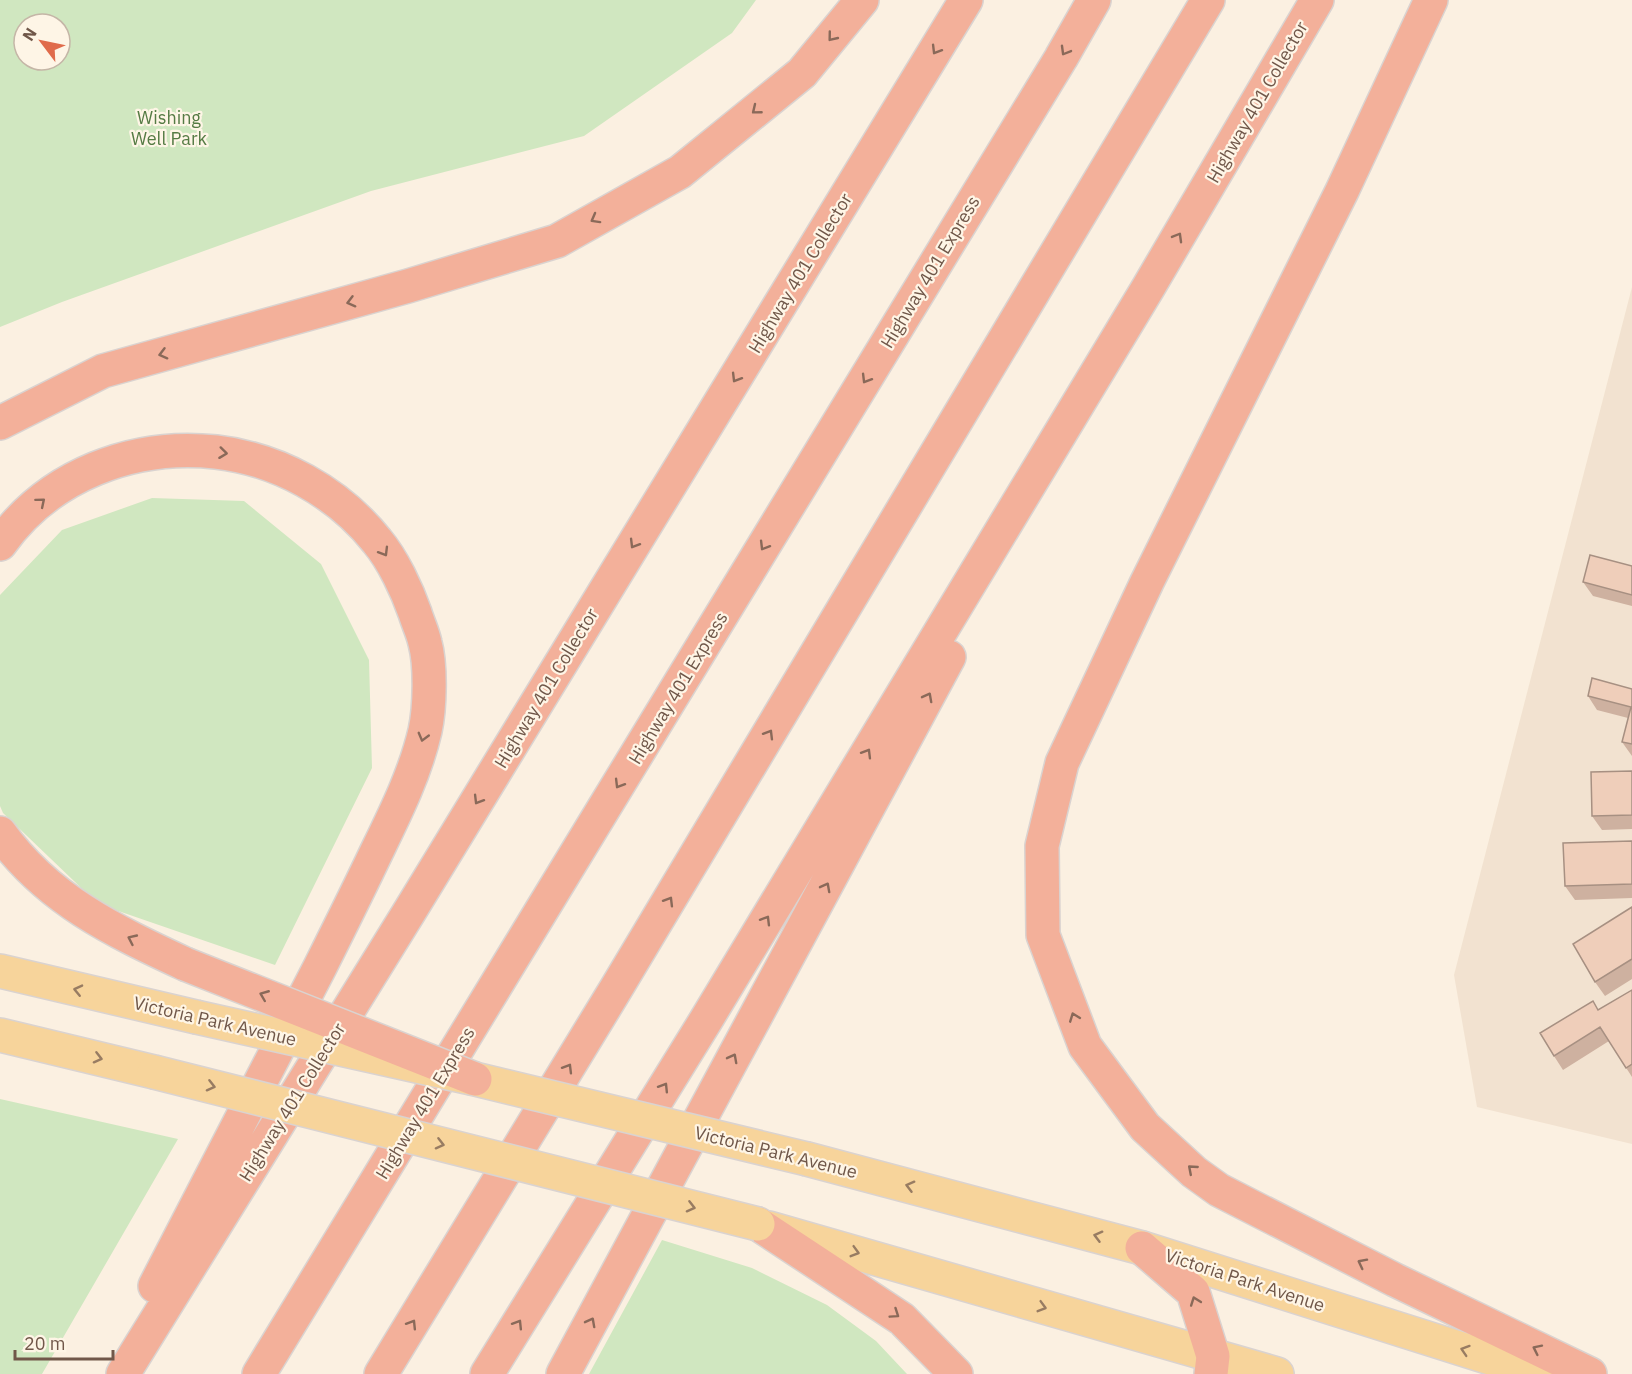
<svg xmlns="http://www.w3.org/2000/svg" width="1632" height="1374" font-family="'IBM Plex Sans',sans-serif">
<rect width="100%" height="100%" fill="#fbf0e1"/>
<!-- residential -->
<path fill="#f2e2d0" d="M 1632,287 L 1632,1144 L 1477,1107 L 1454,975 Z"/>
<!-- green -->
<path fill="#d0e7c0" fill-rule="evenodd" d="M 0,0 L 756,0 L 732,33 L 584,136 L 371,191 L 62,302 L 0,327 ZM 24,24 L 60,24 L 60,60 L 24,60 Z
M 152,498 L 244,501 L 321,564 L 369,660 L 372,768 L 275,965 L 98,904 L 3,813 L 0,806 L 0,595 L 62,530 Z
M 0,1099 L 178,1139 L 42,1374 L 0,1374 Z
M 662,1240 L 752,1268 L 827,1305 L 876,1341 L 907,1374 L 589,1374 Z"/>
<g fill="none" stroke-linecap="round" stroke-linejoin="round">
<defs>
<path id="major" d="M 0,971 L 196,1017
M 0,1035 L 154,1072
M 807,1159 L 1142,1248 L 1541,1374
M 769,1228 L 1277,1374"/>
<path id="highway" d="M 1431,0 L 1342,191 L 1147,582 L 1062,763 L 1042,846 L 1043,935 L 1085,1046 L 1145,1127 L 1194,1172 L 1219,1190 L 1395,1280 L 1590,1374
M 0,423 L 103,371 L 408,286 L 557,241 L 680,172 L 802,73 L 862,0
M 0,544 C 49,475 133,443 216,452 C 278,459 338,492 377,541 C 393,560 407,590 415,613 C 418,623 423,633 425,643 C 431,665 430,708 425,731 C 415,774 395,814 376,853 C 358,891 339,929 320,967 C 265,1073 210,1179 155,1286
M 0,833 C 47,899 114,931 185,964
M 758,1224 L 902,1319 L 956,1374
M 1142,1248 L 1193,1292 L 1213,1356 L 1211,1374
M 123,1374 L 411,909 L 966,0
M 259,1374 L 1061,58 L 1094,0
M 381,1374 L 617,987 L 1208,0
M 487,1374 L 706,1020 L 1148,288 L 1317,0
M 563,1374 L 949,657"/>
</defs>
<!-- major casing -->
<use href="#major" stroke="#dad3d0" stroke-width="36"/>
<!-- highway casing -->
<use href="#highway" stroke="#dad3d0" stroke-width="36"/>
<!-- major -->
<use href="#major" stroke="#f7d49b" stroke-width="33"/>
<!-- highway -->
<use href="#highway" stroke="#f3b09a" stroke-width="33"/>
<defs>
<path id="major-bridge" d="M 196,1017 L 475,1079 L 807,1159
M 154,1072 L 758,1224"/>
<path id="highway-bridge" d="M 185,964 L 475,1079"/>
</defs>
<!-- major-bridge casing -->
<use href="#major-bridge" stroke="#dad3d0" stroke-width="36" stroke-linecap="butt"/>
<!-- highway-bridge casing -->
<use href="#highway-bridge" stroke="#dad3d0" stroke-width="36" stroke-linecap="butt"/>
<!-- major-bridge -->
<use href="#major-bridge" stroke="#f7d49b" stroke-width="33"/>
<!-- highway-bridge -->
<use href="#highway-bridge" stroke="#f3b09a" stroke-width="33"/>
</g>
<!-- wall -->
<path fill="#ceb1a0" d="M 1632,566 L 1632,606 L 1593,596 L 1583,582 Z
M 1632,689 L 1632,756 L 1622,742 L 1628,718 L 1597,710 L 1588,696 Z
M 1632,771 L 1632,829 L 1602,830 L 1592,816 Z
M 1632,841 L 1632,898 L 1575,900 L 1565,886 Z
M 1632,907 L 1632,979 L 1605,996 L 1595,982 Z
M 1632,990 L 1632,1077 L 1609,1041 L 1563,1070 L 1554,1056 L 1599,1010 Z"/>
<!-- building -->
<path fill="#efceba" stroke="#a79082" stroke-width="1.5" d="M 1590,555 L 1632,566 L 1632,595 L 1583,582 Z
M 1592,678 L 1632,689 L 1632,744 L 1622,742 L 1631,707 L 1588,696 Z
M 1632,771 L 1632,815 L 1592,816 L 1591,772 Z
M 1632,841 L 1632,884 L 1565,886 L 1563,843 Z
M 1632,907 L 1632,959 L 1595,982 L 1573,944 Z
M 1632,990 L 1632,1064 L 1626,1068 L 1600,1027 L 1554,1056 L 1540,1033 L 1593,1001 L 1598,1010 Z"/>
<!-- one-way arrows -->
<defs><path id="oneway-chevron" d="M-2-3.5L2.5 0L-2 3.5" fill="none" stroke-width="1.6" stroke-linecap="round" stroke-linejoin="round" transform="scale(1.5)"/></defs>
<g stroke="#8a6959">
<use href="#oneway-chevron" transform="translate(832 37) rotate(129)"/>
<use href="#oneway-chevron" transform="translate(936 50) rotate(121)"/>
<use href="#oneway-chevron" transform="translate(1065 51) rotate(120)"/>
<use href="#oneway-chevron" transform="translate(756 110) rotate(141)"/>
<use href="#oneway-chevron" transform="translate(595 219) rotate(151)"/>
<use href="#oneway-chevron" transform="translate(1178 237) rotate(-60)"/>
<use href="#oneway-chevron" transform="translate(351 302) rotate(165)"/>
<use href="#oneway-chevron" transform="translate(163 354) rotate(165)"/>
<use href="#oneway-chevron" transform="translate(736 378) rotate(121)"/>
<use href="#oneway-chevron" transform="translate(866 379) rotate(121)"/>
<use href="#oneway-chevron" transform="translate(223 453) rotate(7)"/>
<use href="#oneway-chevron" transform="translate(41 502) rotate(-40)"/>
<use href="#oneway-chevron" transform="translate(634 544) rotate(121)"/>
<use href="#oneway-chevron" transform="translate(764 546) rotate(121)"/>
<use href="#oneway-chevron" transform="translate(384 552) rotate(59)"/>
<use href="#oneway-chevron" transform="translate(928 697) rotate(-62)"/>
<use href="#oneway-chevron" transform="translate(769 734) rotate(-59)"/>
<use href="#oneway-chevron" transform="translate(423 737) rotate(105)"/>
<use href="#oneway-chevron" transform="translate(867 753) rotate(-59)"/>
<use href="#oneway-chevron" transform="translate(619 784) rotate(121)"/>
<use href="#oneway-chevron" transform="translate(478 800) rotate(121)"/>
<use href="#oneway-chevron" transform="translate(826 887) rotate(-62)"/>
<use href="#oneway-chevron" transform="translate(669 901) rotate(-59)"/>
<use href="#oneway-chevron" transform="translate(766 920) rotate(-59)"/>
<use href="#oneway-chevron" transform="translate(132 939) rotate(-155)"/>
<use href="#oneway-chevron" transform="translate(264 995) rotate(-158)"/>
<use href="#oneway-chevron" transform="translate(1074 1017) rotate(-111)"/>
<use href="#oneway-chevron" transform="translate(733 1058) rotate(-62)"/>
<use href="#oneway-chevron" transform="translate(568 1068) rotate(-59)"/>
<use href="#oneway-chevron" transform="translate(664 1087) rotate(-58)"/>
<use href="#oneway-chevron" transform="translate(1192 1169) rotate(-139)"/>
<use href="#oneway-chevron" transform="translate(1362 1263) rotate(-153)"/>
<use href="#oneway-chevron" transform="translate(1195 1301) rotate(-110)"/>
<use href="#oneway-chevron" transform="translate(895 1314) rotate(34)"/>
<use href="#oneway-chevron" transform="translate(591 1322) rotate(-62)"/>
<use href="#oneway-chevron" transform="translate(412 1324) rotate(-58)"/>
<use href="#oneway-chevron" transform="translate(518 1324) rotate(-58)"/>
<use href="#oneway-chevron" transform="translate(1537 1349) rotate(-154)"/>
</g>
<g stroke="#987c62">
<use href="#oneway-chevron" transform="translate(78 990) rotate(-167)"/>
<use href="#oneway-chevron" transform="translate(98 1058) rotate(14)"/>
<use href="#oneway-chevron" transform="translate(211 1086) rotate(14)"/>
<use href="#oneway-chevron" transform="translate(440 1144) rotate(14)"/>
<use href="#oneway-chevron" transform="translate(910 1186) rotate(-165)"/>
<use href="#oneway-chevron" transform="translate(691 1207) rotate(14)"/>
<use href="#oneway-chevron" transform="translate(1098 1236) rotate(-165)"/>
<use href="#oneway-chevron" transform="translate(855 1252) rotate(16)"/>
<use href="#oneway-chevron" transform="translate(1042 1307) rotate(16)"/>
<use href="#oneway-chevron" transform="translate(1465 1350) rotate(-162)"/>
</g>
<g text-anchor="middle" dominant-baseline="central" stroke-width="4.5" stroke-linejoin="round" paint-order="stroke">
<!-- street labels -->
<g font-size="18" fill="#705749" stroke="#fef5e6">
<text transform="translate(1257 102) rotate(-60)">Highway 401 Collector</text>
<text transform="translate(930 272) rotate(-59)">Highway 401 Express</text>
<text transform="translate(800 273) rotate(-59)">Highway 401 Collector</text>
<text transform="translate(546 688) rotate(-59)">Highway 401 Collector</text>
<text transform="translate(678 688) rotate(-59)">Highway 401 Express</text>
<text transform="translate(215 1021) rotate(13)">Victoria Park Avenue</text>
<text transform="translate(292 1102) rotate(-58)">Highway 401 Collector</text>
<text transform="translate(425 1103) rotate(-59)">Highway 401 Express</text>
<text transform="translate(776 1152) rotate(14)">Victoria Park Avenue</text>
<text transform="translate(1245 1280) rotate(18)">Victoria Park Avenue</text>
</g>
<!-- park labels -->
<g font-size="18" fill="#557b44" stroke="#fef5e6">
<text x="169" y="117">Wishing<tspan x="169" dy="21">Well Park</tspan></text>
</g>
</g>
<!-- north arrow -->
<g transform="translate(42 42) rotate(302)"><circle r="28" fill="#fef5e6" stroke="#c5b6a7" stroke-width="1.5"/>
<path d="M0-4.5L10 22L0 15L-10 22Z" fill="#e06b4b"/>
<text y="-9" font-size="16" font-weight="bold" text-anchor="middle" fill="#705749">N</text>
</g>
<!-- scale -->
<path d="M15 1350v9h98v-9" fill="none" stroke="#705749" stroke-width="3"/>
<text x="24" y="1350" font-size="18" fill="#705749" stroke="#fef5e6" stroke-width="4.5" paint-order="stroke">20 m</text>
</svg>
